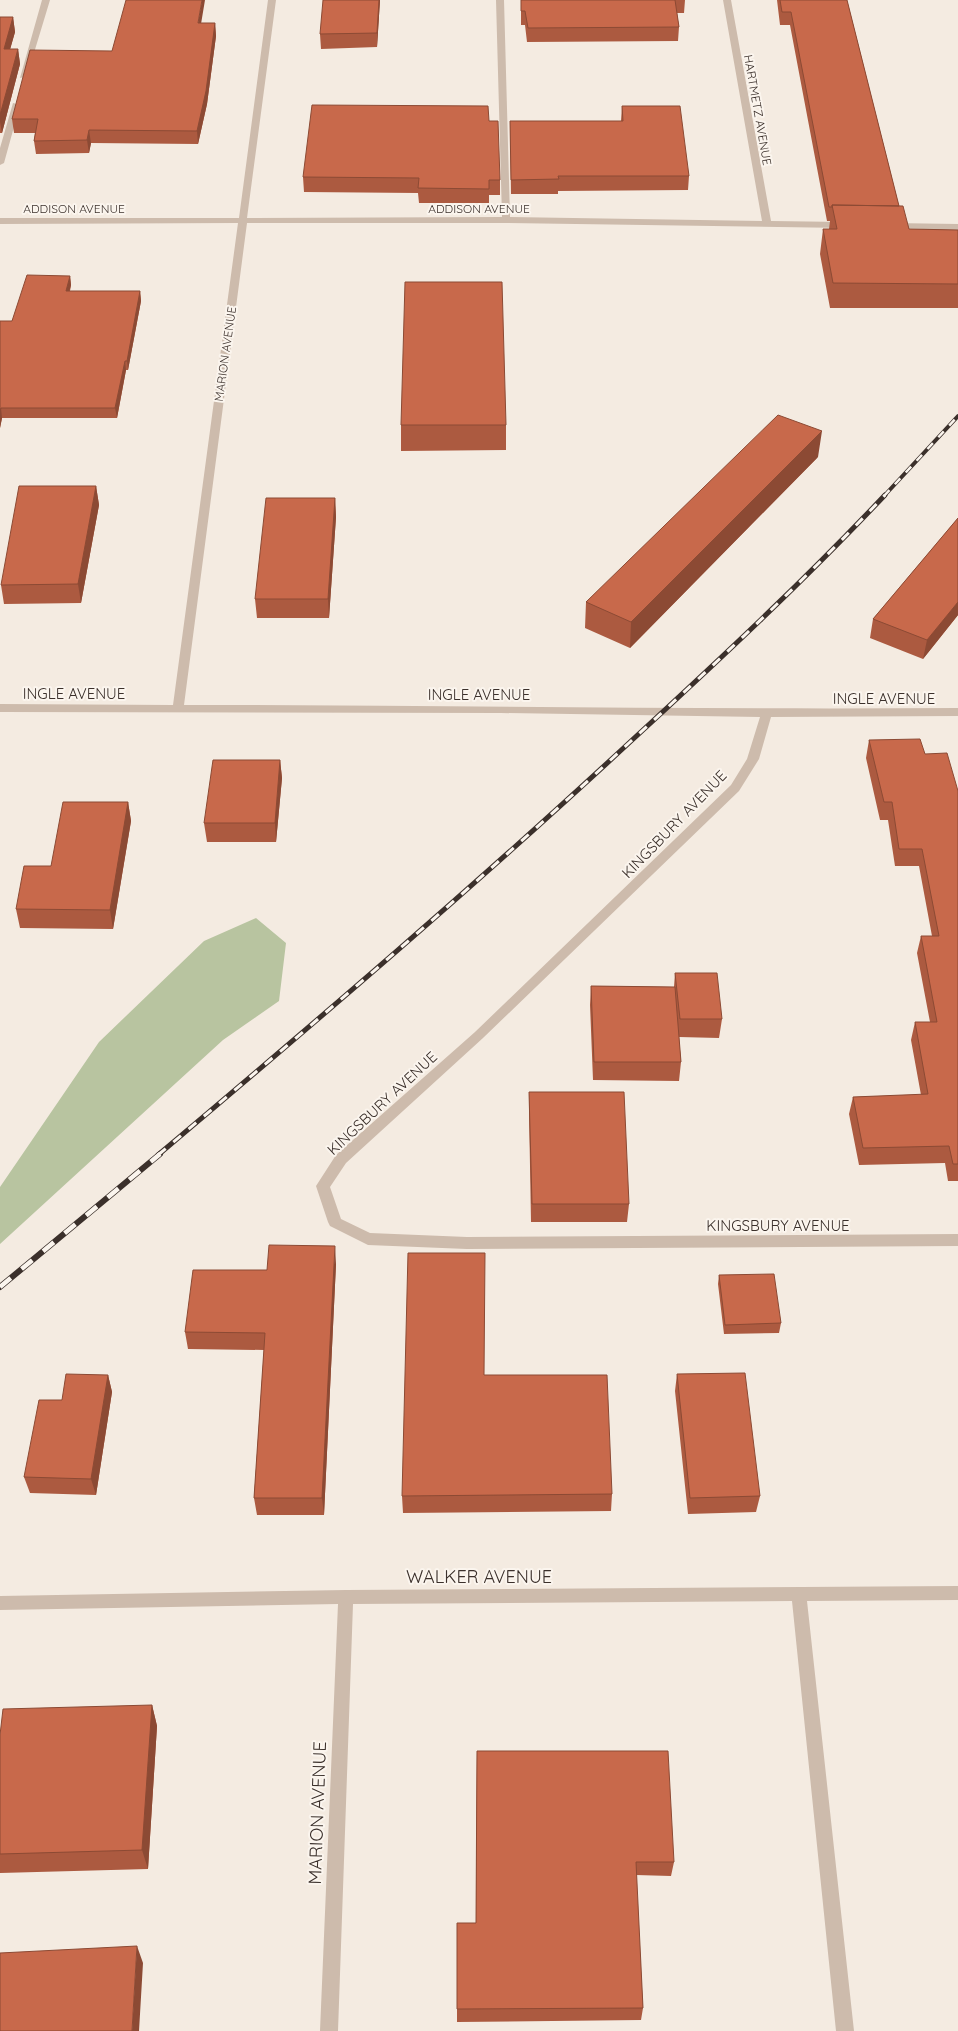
<svg xmlns="http://www.w3.org/2000/svg" width="958" height="2031" font-family="Quicksand,sans-serif">
<rect width="100%" height="100%" fill="#f4ebe1"/>
<!-- green -->
<path fill="#b8c4a0" d="M 256,918 L 286,943 L 279,1001 L 223,1040 L 0,1244 L 0,1187 L 99,1042 L 204,941 Z"/>
<g fill="none" stroke-linecap="round" stroke-linejoin="round">
<!-- minor -->
<path fill="#cdbbac" fill-rule="evenodd" d="M 42,0 L 50,0 L 27,76 L 20,78 Z
M 268,0 L 276,0 L 247,218 L 502,217 L 496,0 L 504,0 L 510,217 L 762,221 L 723,0 L 731,0 L 771,221 L 845,222 L 849,225 L 845,228 L 506,223 L 247,223 L 184,705 C 442,705 700,710 958,708 L 958,716 L 771,717 L 759,759 L 739,791 L 483,1038 L 346,1163 L 330,1187 L 341,1219 L 370,1233 L 467,1237 L 958,1234 L 958,1246 L 467,1249 L 368,1245 L 330,1226 L 328,1222 L 316,1186 L 336,1155 L 475,1032 L 731,785 L 747,759 L 760,717 L 501,713 L 0,712 L 0,704 L 173,705 L 238,223 L 0,224 L 0,218 L 239,218 Z
M 13,103 L 20,105 L 4,163 L 0,165 L 0,148 Z
M 892,223 L 958,224 L 958,230 L 889,228 L 888,226 Z
M 958,1586 L 958,1600 L 807,1601 L 854,2031 L 836,2031 L 792,1601 L 353,1604 L 338,2031 L 320,2031 L 338,1604 L 0,1610 L 0,1596 L 346,1590 Z"/>
<defs>
<path id="rail-far2" d="M 884,496 L 958,416"/>
<path id="rail-far1" d="M 158,1155 C 318,1020 477,884 630,742 C 717,662 804,581 885,495"/>
<path id="rail" d="M 0,1287 L 160,1154"/>
</defs>
<!-- rail-far2 casing -->
<use href="#rail-far2" stroke="#3b302b" stroke-width="4"/>
<!-- rail-far1 casing -->
<use href="#rail-far1" stroke="#3b302b" stroke-width="5"/>
<!-- rail casing -->
<use href="#rail" stroke="#3b302b" stroke-width="6"/>
<!-- rail-far2 -->
<use href="#rail-far2" stroke="#fbf5ee" stroke-width="2.5" stroke-dasharray="8" stroke-linecap="butt"/>
<!-- rail-far1 -->
<use href="#rail-far1" stroke="#fbf5ee" stroke-width="3" stroke-dasharray="10" stroke-linecap="butt"/>
<!-- rail -->
<use href="#rail" stroke="#fbf5ee" stroke-width="4.5" stroke-dasharray="14" stroke-linecap="butt"/>
</g>
<!-- wall -->
<path fill="#ac5a40" d="M 380,0 L 377,47 L 321,49 L 320,34 Z
M 521,0 L 685,0 L 684,13 L 677,13 L 679,27 L 678,41 L 527,42 L 525,25 L 521,25 Z
M 777,0 L 847,0 L 899,206 L 909,229 L 958,230 L 958,308 L 830,308 L 820,254 L 823,229 L 829,229 L 830,221 L 827,221 L 790,25 L 780,25 Z
M 0,17 L 13,17 L 15,32 L 10,49 L 18,49 L 20,64 L 2,133 L 0,133 Z
M 201,23 L 215,23 L 216,36 L 207,104 L 198,144 L 91,143 L 89,153 L 36,154 L 34,141 L 35,133 L 14,133 L 12,119 L 112,51 Z
M 622,106 L 689,176 L 688,190 L 558,191 L 558,194 L 511,194 L 510,121 L 621,121 Z
M 489,121 L 500,180 L 500,195 L 489,195 L 489,203 L 419,203 L 418,193 L 304,192 L 303,177 Z
M 70,276 L 71,285 L 70,291 L 140,291 L 141,301 L 128,370 L 126,370 L 117,418 L 2,418 L 0,428 L 0,321 L 12,321 Z
M 401,425 L 506,425 L 506,450 L 401,451 Z
M 818,457 L 630,648 L 585,628 L 586,602 Z
M 96,486 L 99,505 L 81,603 L 4,604 L 1,585 Z
M 335,498 L 336,517 L 329,618 L 257,618 L 255,599 Z
M 958,518 L 958,615 L 923,659 L 870,638 L 873,619 Z
M 869,740 L 925,754 L 958,791 L 958,1181 L 948,1181 L 945,1163 L 859,1165 L 849,1114 L 853,1097 L 921,1095 L 911,1040 L 915,1022 L 930,1022 L 917,953 L 921,936 L 932,936 L 919,866 L 895,866 L 888,820 L 880,820 L 866,758 Z
M 280,760 L 282,778 L 276,842 L 207,842 L 204,823 Z
M 128,802 L 131,821 L 113,929 L 20,928 L 16,909 L 51,866 Z
M 675,973 L 722,1019 L 719,1038 L 679,1037 L 681,1062 L 679,1081 L 593,1080 L 590,1005 L 591,986 L 674,987 Z
M 529,1092 L 629,1204 L 627,1222 L 531,1222 L 529,1110 Z
M 336,1264 L 324,1515 L 257,1515 L 254,1498 L 264,1350 L 188,1349 L 185,1332 L 267,1270 Z
M 719,1275 L 781,1323 L 779,1333 L 724,1334 L 718,1284 Z
M 677,1374 L 760,1496 L 756,1512 L 688,1514 L 675,1391 Z
M 108,1375 L 112,1392 L 96,1495 L 30,1493 L 24,1477 L 62,1400 Z
M 484,1375 L 612,1494 L 611,1511 L 403,1513 L 402,1496 Z
M 152,1705 L 157,1726 L 148,1869 L 0,1873 L 0,1735 Z
M 477,1751 L 674,1862 L 671,1876 L 636,1875 L 643,2008 L 641,2020 L 457,2022 L 457,2009 L 476,1923 Z"/>
<!-- shaded-wall -->
<path fill="#8c4a34" d="M 202,0 L 205,0 L 199,36 L 198,23 Z
M 379,0 L 380,0 L 377,47 L 377,33 Z
M 13,17 L 15,32 L 6,64 L 4,49 Z
M 215,23 L 216,36 L 207,104 L 198,144 L 197,131 Z
M 18,49 L 20,64 L 2,133 L 0,122 L 0,115 Z
M 89,130 L 91,143 L 89,153 L 87,140 Z
M 70,276 L 71,285 L 67,300 L 66,291 Z
M 140,291 L 141,301 L 128,370 L 127,361 Z
M 125,361 L 126,370 L 117,418 L 115,408 Z
M 1,408 L 2,418 L 0,428 L 0,410 Z
M 822,431 L 818,457 L 630,648 L 631,622 Z
M 96,486 L 99,505 L 81,603 L 78,584 Z
M 335,498 L 336,517 L 329,618 L 328,599 Z
M 958,602 L 958,615 L 923,659 L 927,640 Z
M 280,760 L 282,778 L 276,842 L 275,823 Z
M 128,802 L 131,821 L 113,929 L 110,910 Z
M 335,1246 L 336,1264 L 324,1515 L 322,1498 Z
M 108,1375 L 112,1392 L 96,1495 L 91,1479 Z
M 152,1705 L 157,1726 L 148,1869 L 142,1850 Z
M 137,1946 L 143,1963 L 139,2031 L 132,2031 Z"/>
<!-- building -->
<path fill="#c8694b" stroke="#8c4a34" d="M 126,0 L 202,0 L 198,23 L 215,23 L 206,91 L 197,131 L 89,130 L 87,140 L 34,141 L 38,119 L 12,119 L 30,50 L 112,51 Z
M 323,0 L 379,0 L 377,33 L 320,34 Z
M 521,0 L 675,0 L 679,27 L 528,28 L 525,11 L 521,11 Z
M 780,0 L 847,0 L 899,206 L 832,205 L 832,207 L 829,207 L 791,12 L 782,12 Z
M 0,17 L 13,17 L 4,49 L 18,49 L 0,115 Z
M 312,105 L 488,106 L 489,121 L 498,121 L 500,180 L 489,180 L 489,189 L 418,188 L 419,178 L 303,177 Z
M 622,106 L 680,106 L 689,176 L 558,176 L 559,179 L 511,180 L 510,121 L 623,121 Z
M 832,205 L 903,206 L 909,229 L 958,230 L 958,284 L 833,283 L 823,229 L 837,229 Z
M 27,275 L 70,276 L 66,291 L 140,291 L 127,361 L 125,361 L 115,408 L 1,408 L 0,410 L 0,321 L 12,321 Z
M 405,282 L 502,282 L 506,425 L 401,425 Z
M 778,415 L 822,431 L 631,622 L 586,602 Z
M 19,486 L 96,486 L 78,584 L 1,585 Z
M 266,498 L 335,498 L 328,599 L 255,599 Z
M 958,518 L 958,602 L 927,640 L 873,619 Z
M 920,739 L 925,754 L 947,753 L 958,791 L 958,1164 L 953,1164 L 949,1146 L 863,1148 L 853,1097 L 928,1094 L 915,1022 L 937,1022 L 921,936 L 939,936 L 922,849 L 899,849 L 892,802 L 884,802 L 869,740 Z
M 213,760 L 280,760 L 275,823 L 204,823 Z
M 63,802 L 128,802 L 110,910 L 16,909 L 24,866 L 51,866 Z
M 675,973 L 717,973 L 722,1019 L 680,1019 Z
M 591,986 L 675,987 L 681,1062 L 594,1062 Z
M 529,1092 L 624,1092 L 629,1204 L 532,1204 Z
M 269,1245 L 335,1246 L 322,1498 L 254,1498 L 265,1333 L 185,1332 L 193,1270 L 267,1270 Z
M 408,1253 L 485,1253 L 484,1375 L 607,1375 L 612,1494 L 402,1496 Z
M 774,1274 L 781,1323 L 725,1325 L 719,1275 Z
M 745,1373 L 760,1496 L 690,1498 L 677,1374 Z
M 66,1374 L 108,1375 L 91,1479 L 24,1477 L 39,1400 L 62,1400 Z
M 152,1705 L 142,1850 L 0,1854 L 0,1735 L 3,1709 Z
M 477,1751 L 668,1751 L 674,1862 L 636,1862 L 643,2008 L 457,2009 L 457,1923 L 476,1923 Z
M 137,1946 L 132,2031 L 0,2031 L 0,1953 Z"/>
<g text-anchor="middle" dominant-baseline="central" stroke-width="4" stroke-linejoin="round" paint-order="stroke">
<!-- far-street labels -->
<g font-size="12" fill="#3b302b" stroke="#fbf5ee">
<text transform="translate(758 110) rotate(80)">HARTMETZ AVENUE</text>
<text x="74" y="208">ADDISON AVENUE</text>
<text x="479" y="208">ADDISON AVENUE</text>
<text transform="translate(225 354) rotate(-82)">MARION AVENUE</text>
</g>
<!-- street labels -->
<g font-size="15" fill="#3b302b" stroke="#fbf5ee">
<text x="74" y="693">INGLE AVENUE</text>
<text x="479" y="694">INGLE AVENUE</text>
<text x="884" y="698">INGLE AVENUE</text>
<text transform="translate(674 824) rotate(-46)">KINGSBURY AVENUE</text>
<text transform="translate(382 1103) rotate(-43)">KINGSBURY AVENUE</text>
<text x="778" y="1225">KINGSBURY AVENUE</text>
</g>
<!-- near-street labels -->
<g font-size="18" fill="#3b302b" stroke="#fbf5ee">
<text x="479" y="1576">WALKER AVENUE</text>
<text transform="translate(317 1813) rotate(-88)">MARION AVENUE</text>
</g>
</g>
</svg>
